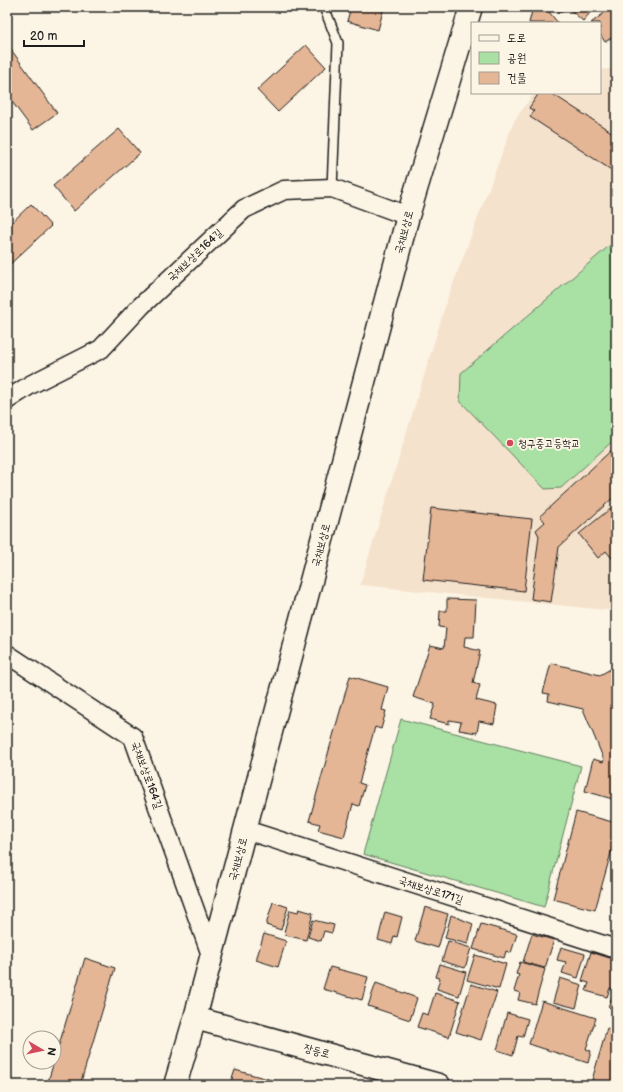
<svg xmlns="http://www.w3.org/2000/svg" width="623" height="1092" font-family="'Balsamiq Sans','Poor Story',sans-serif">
<rect width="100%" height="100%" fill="#fcf5e5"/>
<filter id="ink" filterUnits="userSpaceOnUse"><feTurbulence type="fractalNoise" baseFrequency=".025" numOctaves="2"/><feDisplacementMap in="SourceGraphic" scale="8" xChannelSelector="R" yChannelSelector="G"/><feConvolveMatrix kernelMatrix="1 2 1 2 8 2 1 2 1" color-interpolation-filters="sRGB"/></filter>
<g filter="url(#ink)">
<!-- built -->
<path fill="#f5e2cd" d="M 616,68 L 616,611 L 360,585 L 447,300 L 514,121 L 534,93 L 600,93 L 600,70 Z"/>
<!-- green -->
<path fill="#a9e0a4" stroke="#627e60" d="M 616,240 L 616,438 L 561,488 L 545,489 L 460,401 L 461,373 Z
M 401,719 L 581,766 L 544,907 L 363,854 Z"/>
<!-- building -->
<path fill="#e5b696" stroke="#1c1c1c" d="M 351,7 L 384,7 L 378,30 L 347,21 Z
M 533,7 L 545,7 L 558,23 L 529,23 Z
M 554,7 L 595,7 L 583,21 L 567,7 L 561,13 Z
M 612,7 L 616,7 L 616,39 L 614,36 L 605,42 L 600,34 L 600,23 L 591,23 Z
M 7,44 L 57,113 L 33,130 L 7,95 Z
M 306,45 L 326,67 L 278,112 L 257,90 Z
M 539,93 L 551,93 L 616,135 L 616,173 L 530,117 L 534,111 L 529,108 Z
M 119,129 L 140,153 L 74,211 L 53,186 Z
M 31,204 L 51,226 L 7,267 L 7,227 Z
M 616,446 L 616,495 L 559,547 L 551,602 L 531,599 L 539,536 L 536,530 L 545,522 L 540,516 Z
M 616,504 L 616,563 L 606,551 L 598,558 L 579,534 Z
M 431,508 L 532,519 L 524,591 L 423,580 Z
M 447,599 L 476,600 L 474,637 L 465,637 L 464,647 L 480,651 L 473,683 L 480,685 L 476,700 L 497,705 L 494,724 L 479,721 L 477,733 L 459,730 L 461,722 L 449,720 L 449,724 L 430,719 L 435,704 L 413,697 L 430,645 L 444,648 L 446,628 L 439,627 L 440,611 L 447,611 Z
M 551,663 L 600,675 L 616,666 L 616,800 L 585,791 L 593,759 L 603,762 L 604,760 L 583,709 L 548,701 L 549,694 L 543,693 Z
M 350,676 L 388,687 L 382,710 L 386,711 L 381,729 L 375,727 L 359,783 L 365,785 L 359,806 L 353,804 L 344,837 L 318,830 L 320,824 L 309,821 Z
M 576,812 L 616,823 L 616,835 L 595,910 L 553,899 Z
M 273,902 L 288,907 L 281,930 L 266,925 Z
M 425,907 L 448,914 L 438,948 L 415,941 Z
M 299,909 L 313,913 L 306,940 L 285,935 L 286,933 L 284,932 L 290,910 L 298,912 Z
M 385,912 L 402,917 L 397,937 L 394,936 L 392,944 L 378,940 Z
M 451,915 L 473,924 L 468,944 L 445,938 Z
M 313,920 L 334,925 L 332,933 L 324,931 L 321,941 L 308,937 Z
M 481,924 L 517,934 L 511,953 L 506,951 L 504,958 L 473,949 Z
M 264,934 L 286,941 L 278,967 L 256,960 Z
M 532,934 L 554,940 L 545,968 L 523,962 Z
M 448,941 L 471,948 L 465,968 L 442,961 Z
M 561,947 L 585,954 L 578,978 L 562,973 L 566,962 L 557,960 Z
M 591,952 L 616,960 L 616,990 L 610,988 L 607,997 L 586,991 L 589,983 L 582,981 Z
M 475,955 L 506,964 L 499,989 L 467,980 Z
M 85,958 L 115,968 L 80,1085 L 47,1085 Z
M 520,962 L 545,969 L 535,1004 L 518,1000 L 520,993 L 514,991 L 519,975 L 516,974 Z
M 440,964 L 466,972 L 459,996 L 437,989 L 440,978 L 436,977 Z
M 330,967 L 368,977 L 362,1000 L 323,989 Z
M 560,978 L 582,985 L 576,1008 L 553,1002 Z
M 376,983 L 417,998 L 410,1020 L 368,1006 Z
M 471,984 L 497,992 L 481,1040 L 456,1032 Z
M 435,993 L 460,1001 L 449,1037 L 417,1027 L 422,1013 L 428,1015 Z
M 613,994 L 616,995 L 616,1009 L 608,1007 Z
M 542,1001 L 596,1018 L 586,1049 L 591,1051 L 588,1063 L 529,1044 Z
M 507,1013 L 528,1019 L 523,1037 L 518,1036 L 513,1055 L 497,1050 Z
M 607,1028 L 616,1031 L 615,1085 L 608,1085 L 592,1080 Z
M 235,1070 L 279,1082 L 278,1085 L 230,1085 Z"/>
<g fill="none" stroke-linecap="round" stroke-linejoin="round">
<defs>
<path id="lane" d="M 324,7 L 338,43 L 332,188"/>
<path id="street" d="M 7,400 L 30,385 L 101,349 L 141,306 L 244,209 L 284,190 L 332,188 L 408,216
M 7,654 L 133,737 L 211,955
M 246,830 L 616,949"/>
<path id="secondary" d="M 195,1018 L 439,1085
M 175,1085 L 195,1018 L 408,216 L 471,7"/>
</defs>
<!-- lane casing -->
<use href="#lane" stroke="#1c1c1c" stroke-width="12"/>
<!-- street casing -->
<use href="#street" stroke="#1c1c1c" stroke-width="21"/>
<!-- secondary casing -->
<use href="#secondary" stroke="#1c1c1c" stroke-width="25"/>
<!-- lane -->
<use href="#lane" stroke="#fcf5e5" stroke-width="9"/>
<!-- street -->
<use href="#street" stroke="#fcf5e5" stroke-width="18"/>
<!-- secondary -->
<use href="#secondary" stroke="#fcf5e5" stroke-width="22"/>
</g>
</g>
<!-- markers -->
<circle fill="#d1495b" stroke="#fcf5e5" stroke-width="1.5" cx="510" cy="443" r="4"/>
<g text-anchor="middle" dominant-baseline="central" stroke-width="4" stroke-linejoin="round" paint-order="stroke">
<!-- street labels -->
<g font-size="11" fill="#1c1c1c" stroke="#fcf5e5">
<text transform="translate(404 232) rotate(-75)">국채보상로</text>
<text transform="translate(195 255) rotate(-43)">국채보상로164길</text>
<text transform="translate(321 545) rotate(-75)">국채보상로</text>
<text transform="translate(147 775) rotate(70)">국채보상로164길</text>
<text transform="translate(238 859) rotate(-75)">국채보상로</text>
<text transform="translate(431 890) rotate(18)">국채보상로171길</text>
<text transform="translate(317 1051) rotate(15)">장등로</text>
</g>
<!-- poi labels -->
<g font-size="11" fill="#1c1c1c" stroke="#fcf5e5" text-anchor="start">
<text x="518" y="443">청구중고등학교</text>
</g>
</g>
<!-- margin -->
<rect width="623" height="1092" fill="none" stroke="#fcf5e5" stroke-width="24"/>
<rect x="12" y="12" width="599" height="1068" fill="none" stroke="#1c1c1c" stroke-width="1.5" filter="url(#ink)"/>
<!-- legend -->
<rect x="471" y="22" width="130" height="72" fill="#fcf5e5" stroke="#a29e95"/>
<rect x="479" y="35" width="20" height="6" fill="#fcf5e5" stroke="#a29e95"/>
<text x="507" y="42" font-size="12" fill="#1c1c1c">도로</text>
<rect x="479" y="52" width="20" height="12" fill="#a9e0a4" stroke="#a29e95"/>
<text x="507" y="62" font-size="12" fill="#1c1c1c">공원</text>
<rect x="479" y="72" width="20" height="12" fill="#e5b696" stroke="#a29e95"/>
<text x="507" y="82" font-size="12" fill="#1c1c1c">건물</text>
<!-- north arrow -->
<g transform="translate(42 1050) rotate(99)"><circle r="19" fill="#fcf5e5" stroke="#a29e95"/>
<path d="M0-3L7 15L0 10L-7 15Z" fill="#d1495b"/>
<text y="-6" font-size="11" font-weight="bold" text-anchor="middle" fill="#1c1c1c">N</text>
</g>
<!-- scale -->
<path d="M24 40v6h60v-6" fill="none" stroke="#1c1c1c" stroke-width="2"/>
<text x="30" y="40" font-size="12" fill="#1c1c1c" stroke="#fcf5e5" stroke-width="3" paint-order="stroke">20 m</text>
</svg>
